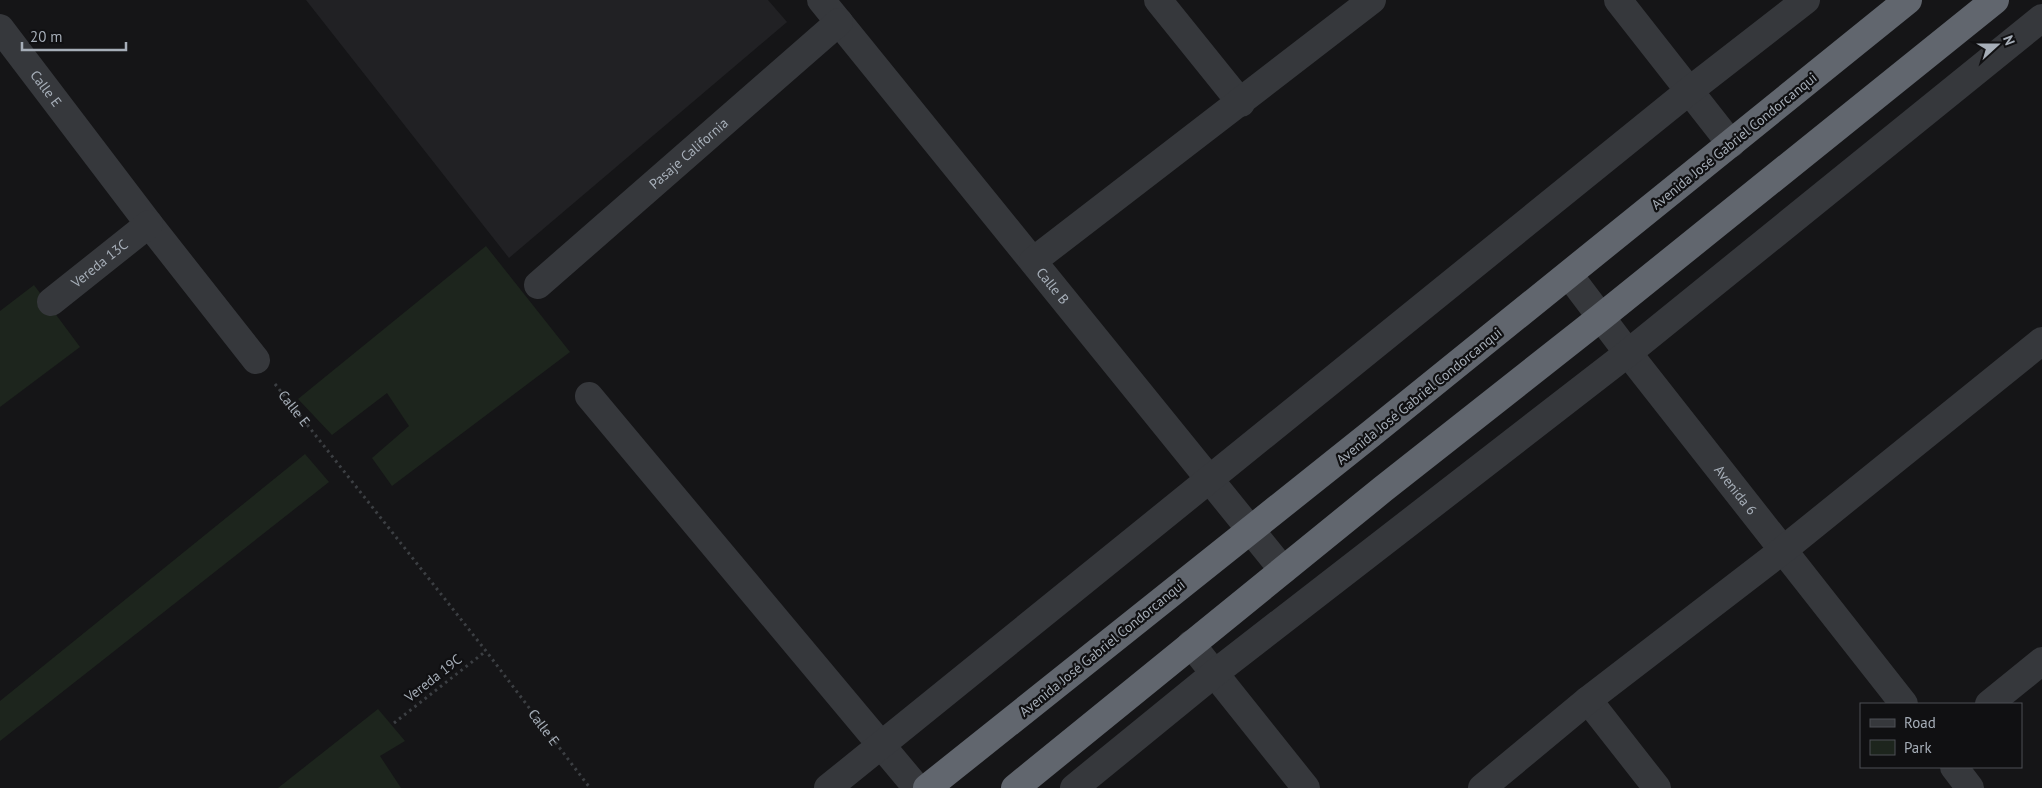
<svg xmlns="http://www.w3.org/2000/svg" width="2042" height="788" font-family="'PT Sans',sans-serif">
<rect width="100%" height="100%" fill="#151517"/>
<!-- built -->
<path fill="#212124" d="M 306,0 L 768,0 L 787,22 L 509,258 Z"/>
<!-- green -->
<path fill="#1d251d" d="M 486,246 L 570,352 L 392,486 L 372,458 L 409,426 L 387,393 L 332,435 L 298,399 Z
M 34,285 L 80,347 L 0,407 L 0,311 Z
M 305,454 L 329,482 L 0,741 L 0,701 Z
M 378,709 L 405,741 L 380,756 L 401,788 L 278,788 Z"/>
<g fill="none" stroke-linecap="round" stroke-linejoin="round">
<!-- path -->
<g stroke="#3c3f43" stroke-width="3" stroke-dasharray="2.5 4" stroke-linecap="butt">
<path id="s1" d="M 275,384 L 486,651 L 590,788"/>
<path d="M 394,723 L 486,651"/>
</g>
<!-- minor -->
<g stroke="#36383c" stroke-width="28">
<path id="s2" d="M 821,0 L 1283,570"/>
<path d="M 1158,0 L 1241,103"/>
<path d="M 1618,0 L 1731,144"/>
<path id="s3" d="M 0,28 L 149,224 L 256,360"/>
<path d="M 1033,261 L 1372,0"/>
<path id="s4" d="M 1569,275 L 1628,353 L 1904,704"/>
<path id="s5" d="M 538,285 L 839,22"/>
<path id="s6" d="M 51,302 L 149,224"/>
<path d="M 589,396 L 917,788"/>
<path d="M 1191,644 L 1306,788"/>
<path d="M 1588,700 L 1657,788"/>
<path d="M 1989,704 L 2042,661"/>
<path d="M 1954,767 L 1970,788"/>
<path d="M 828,788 L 1689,91 L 1806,0"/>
<path d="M 1074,788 L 1215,673 L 1628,353 L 2042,18"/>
<path d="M 1482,788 L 1588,700 L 1783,550 L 2042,341"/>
</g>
<!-- highway -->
<path stroke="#61666e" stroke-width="28" d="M 927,788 L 1372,433 L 1908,0
M 1015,788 L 1383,489 L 1600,318 L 1995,0"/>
</g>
<g text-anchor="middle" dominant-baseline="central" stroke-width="4.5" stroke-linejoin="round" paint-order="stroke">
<!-- street labels -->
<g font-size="14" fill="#a6aeb8" stroke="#101012">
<text stroke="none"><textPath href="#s3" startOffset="76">Calle E</textPath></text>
<text transform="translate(1734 141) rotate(-39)">Avenida José Gabriel Condorcanqui</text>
<text stroke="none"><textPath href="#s5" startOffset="200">Pasaje California</textPath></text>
<text stroke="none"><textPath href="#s6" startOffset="62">Vereda 13C</textPath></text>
<text stroke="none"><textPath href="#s2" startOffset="368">Calle B</textPath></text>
<text transform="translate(1419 396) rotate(-39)">Avenida José Gabriel Condorcanqui</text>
<text stroke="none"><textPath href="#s1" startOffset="31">Calle E</textPath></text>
<text stroke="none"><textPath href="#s4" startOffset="272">Avenida 6</textPath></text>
<text transform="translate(1102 648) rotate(-39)">Avenida José Gabriel Condorcanqui</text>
<text transform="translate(433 678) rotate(-38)">Vereda 19C</text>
<text stroke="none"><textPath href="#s1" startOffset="436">Calle E</textPath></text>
</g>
</g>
<!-- legend -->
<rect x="1860" y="703" width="162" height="65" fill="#101012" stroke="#4c4f54"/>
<rect x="1870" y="719" width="25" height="8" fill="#36383c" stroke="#4c4f54"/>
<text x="1904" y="728" font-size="15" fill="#a6aeb8">Road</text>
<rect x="1870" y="740" width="25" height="15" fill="#1d251d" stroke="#4c4f54"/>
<text x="1904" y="753" font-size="15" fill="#a6aeb8">Park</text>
<!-- north arrow -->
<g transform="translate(1997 45) rotate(69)" stroke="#101012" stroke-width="4" paint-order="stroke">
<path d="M0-4L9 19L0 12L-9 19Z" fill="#a6aeb8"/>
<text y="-8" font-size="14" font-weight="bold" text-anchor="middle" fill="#a6aeb8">N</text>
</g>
<!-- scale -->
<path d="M22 42v8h104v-8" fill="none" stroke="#a6aeb8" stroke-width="2.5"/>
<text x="30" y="42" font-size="15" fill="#a6aeb8" stroke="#101012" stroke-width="4" paint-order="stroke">20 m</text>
</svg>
